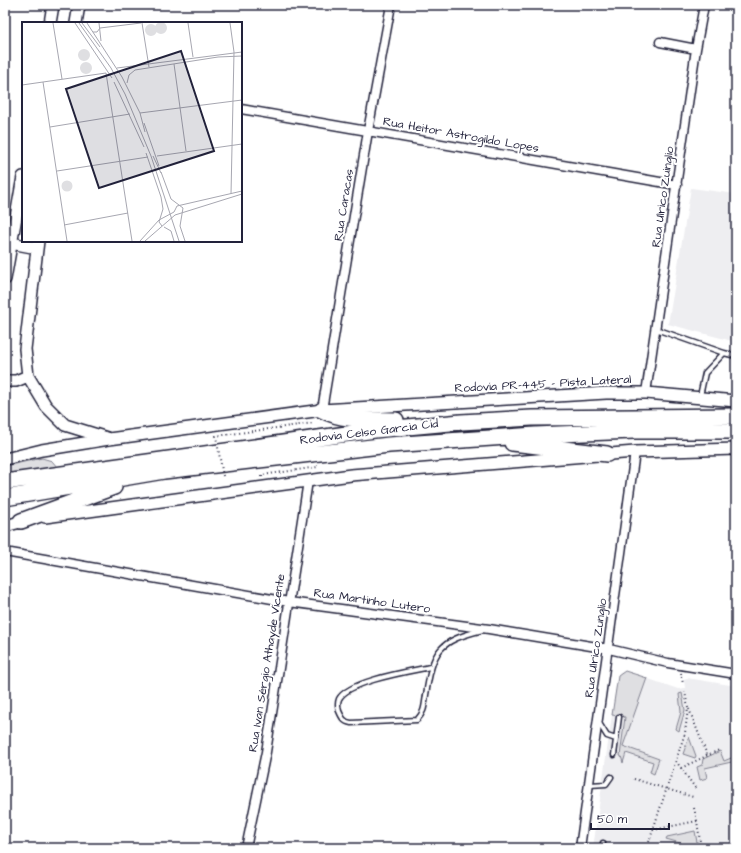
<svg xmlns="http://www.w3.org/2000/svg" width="741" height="853" font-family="'Architects Daughter',sans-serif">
<rect width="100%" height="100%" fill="#fff"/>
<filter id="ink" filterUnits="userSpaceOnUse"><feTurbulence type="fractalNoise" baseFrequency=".025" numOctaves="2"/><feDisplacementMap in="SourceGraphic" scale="8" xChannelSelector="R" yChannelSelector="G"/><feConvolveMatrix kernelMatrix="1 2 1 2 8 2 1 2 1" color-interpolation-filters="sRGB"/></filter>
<g filter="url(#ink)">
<!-- built -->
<path fill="#eeeef1" d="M 691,188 L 736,194 L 736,342 L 668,324 Z
M 625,671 L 678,689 L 685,688 L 684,679 L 687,678 L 736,686 L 736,848 L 593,848 L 617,680 L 620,673 Z"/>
<!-- green -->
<path fill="#dfdfe2" stroke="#80808e" d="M 42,458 L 52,461 L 58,468 L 5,481 L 5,466 Z
M 625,671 L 647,678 L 623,746 L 659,759 L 654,774 L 650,772 L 653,762 L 626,753 L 623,763 L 621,756 L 620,756 L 625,717 L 612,715 L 618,676 Z
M 682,693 L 685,710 L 679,731 L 676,729 L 681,712 L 679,694 Z
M 689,737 L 696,756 L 695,758 L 683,754 Z
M 720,751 L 724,761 L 736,756 L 736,761 L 705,768 L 707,778 L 700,780 L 697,767 L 702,765 L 703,759 Z
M 695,831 L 698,848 L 666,839 L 667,837 Z"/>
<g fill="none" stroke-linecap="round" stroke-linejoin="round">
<defs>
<path id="lane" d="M 656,329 L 724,353
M 700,396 L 705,373 L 724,353 L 736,356
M 430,667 C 411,671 348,681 339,699 C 337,704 338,707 339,711 C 342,718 344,722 351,723 L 417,720 C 425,711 424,707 426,695 C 433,650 438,641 483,630
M 599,723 L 607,736 L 616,739
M 614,755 L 619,717
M 590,785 L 606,784 L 611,777
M 602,848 L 603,843"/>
<path id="street" d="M 660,42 L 696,49
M 241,109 L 677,185
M 646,393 L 696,49 L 704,5
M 322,410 L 368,131 L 391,5
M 5,552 L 289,602 L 489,629 L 609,649 L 668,663 L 736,674
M 246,848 L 266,752 L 308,481
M 580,848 L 635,452"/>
<path id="secondary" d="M 50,23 L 53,5
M 76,23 L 79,5
M 38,241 L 25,349 L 28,376 L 46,406 L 65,425 L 107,438
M 11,243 L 37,248
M 5,279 L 23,177
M 5,381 L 16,381 L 28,376
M 5,459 L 42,450 L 109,439 L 322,410 L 606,393 L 646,393 L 736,401
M 45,517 L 351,475 L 635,452 L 736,449
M 5,526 L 28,520"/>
<path id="highway" d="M 322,410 C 345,422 370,419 396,420
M 512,443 L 607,454
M 5,482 L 375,430 L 461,422 L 532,418 L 736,416
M 5,498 L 164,471 L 389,445 L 535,435 L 634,431 L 736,431
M 21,521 L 114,487"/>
</defs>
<!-- lane casing -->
<use href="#lane" stroke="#22223b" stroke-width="7"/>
<!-- street casing -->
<use href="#street" stroke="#22223b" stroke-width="11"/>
<!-- secondary casing -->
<use href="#secondary" stroke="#22223b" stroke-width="14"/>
<!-- highway casing -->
<use href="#highway" stroke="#22223b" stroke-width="18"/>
<!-- path -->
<path stroke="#22223b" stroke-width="2" stroke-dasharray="1 3" stroke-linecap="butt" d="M 262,477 L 262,475 L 318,467 L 318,465
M 681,673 L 683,684
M 689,709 L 707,755
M 676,761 L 696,789
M 681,768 L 719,750
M 634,779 L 693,797
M 694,808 L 697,821
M 653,830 L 697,821 L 701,848
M 649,842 L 685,733 L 688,708 L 685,692
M 641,848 L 642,846"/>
<!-- lane -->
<use href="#lane" stroke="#fff" stroke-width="4"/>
<!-- street -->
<use href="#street" stroke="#fff" stroke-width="8"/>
<!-- secondary -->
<use href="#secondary" stroke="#fff" stroke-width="11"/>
<!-- highway -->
<use href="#highway" stroke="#fff" stroke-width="15"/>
<!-- path-bridge -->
<path stroke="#22223b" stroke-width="2" stroke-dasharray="1 3" stroke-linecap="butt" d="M 223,476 L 216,436 L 314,423"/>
</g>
</g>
<g text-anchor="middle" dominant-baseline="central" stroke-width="4" stroke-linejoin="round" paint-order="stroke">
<!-- street labels -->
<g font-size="12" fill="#22223b" stroke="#fff">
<text transform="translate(461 135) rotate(10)">Rua Heitor Astrogildo Lopes</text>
<text transform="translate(663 197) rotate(-82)">Rua Ulrico Zuinglio</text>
<text transform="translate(344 205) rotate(-81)">Rua Caracas</text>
<text transform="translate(543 384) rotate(-3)">Rodovia PR-445 - Pista Lateral</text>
<text transform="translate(369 432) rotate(-7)">Rodovia Celso Garcia Cid</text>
<text transform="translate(372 601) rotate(8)">Rua Martinho Lutero</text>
<text transform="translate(596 648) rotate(-82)">Rua Ulrico Zunglio</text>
<text transform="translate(267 663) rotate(-81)">Rua Ivan Sérgio Athayde Vicente</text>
</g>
</g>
<!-- overview -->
<g transform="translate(22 22)">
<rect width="220" height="220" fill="#fff"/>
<path d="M133 6a6 6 0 1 1 12 0a6 6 0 1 1-12 0ZM123 8a6 6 0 1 1 12 0a6 6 0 1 1-12 0ZM56 33a6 6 0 1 1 12 0a6 6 0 1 1-12 0ZM58 46a6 6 0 1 1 12 0a6 6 0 1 1-12 0ZM39.5 164a5.5 5.5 0 1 1 11 0a5.5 5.5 0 1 1-11 0Z" fill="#dfdfe2"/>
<path fill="none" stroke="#a7a7b1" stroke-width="1" d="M 31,1 L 40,57M 53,1 L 90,56M 57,1 L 89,46 L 103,72 L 129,134 L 157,219M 60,1 L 78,25M 65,1 L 100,55 L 118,91M 77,1 L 79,19M 120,1 L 127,45M 166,1 L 171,35M 208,1 L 212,30 L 209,172M 71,10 L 75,10 L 78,6 L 119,1M 152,42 L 164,129M 95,46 L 220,30M 84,51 L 110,219M 21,60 L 45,219M 92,60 L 122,125M 105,61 L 107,53 L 113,48 L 196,35 L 220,34M 0,63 L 84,51M 118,91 L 220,78M 118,91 L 123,110M 122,101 L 137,144M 28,105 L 108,92M 124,131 L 139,175 L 141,187 L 137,200 L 140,204M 131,134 L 139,151M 135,134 L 220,122M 35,149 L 126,135M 139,150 L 149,177 L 161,186 L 158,204 L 163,219M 42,203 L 106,191M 142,205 L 149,209 L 152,219M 118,219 L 137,198 L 152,190 L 155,184 L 220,169M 123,219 L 153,193 L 220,172"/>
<path fill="#22223b" fill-opacity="0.15" stroke="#22223b" stroke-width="2" d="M 159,29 L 192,129 L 77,166 L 44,67 Z"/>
<rect width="220" height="220" fill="none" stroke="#22223b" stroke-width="2"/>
</g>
<!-- margin -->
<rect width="741" height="853" fill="none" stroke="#fff" stroke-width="20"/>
<rect x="10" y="10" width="721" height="833" fill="none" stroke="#22223b" stroke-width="1.5" filter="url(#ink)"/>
<!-- scale -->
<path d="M591 823v6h78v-6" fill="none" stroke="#22223b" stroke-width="2"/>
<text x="597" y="823" font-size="12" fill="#22223b" stroke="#ffffff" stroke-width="3" paint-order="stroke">50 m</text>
</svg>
